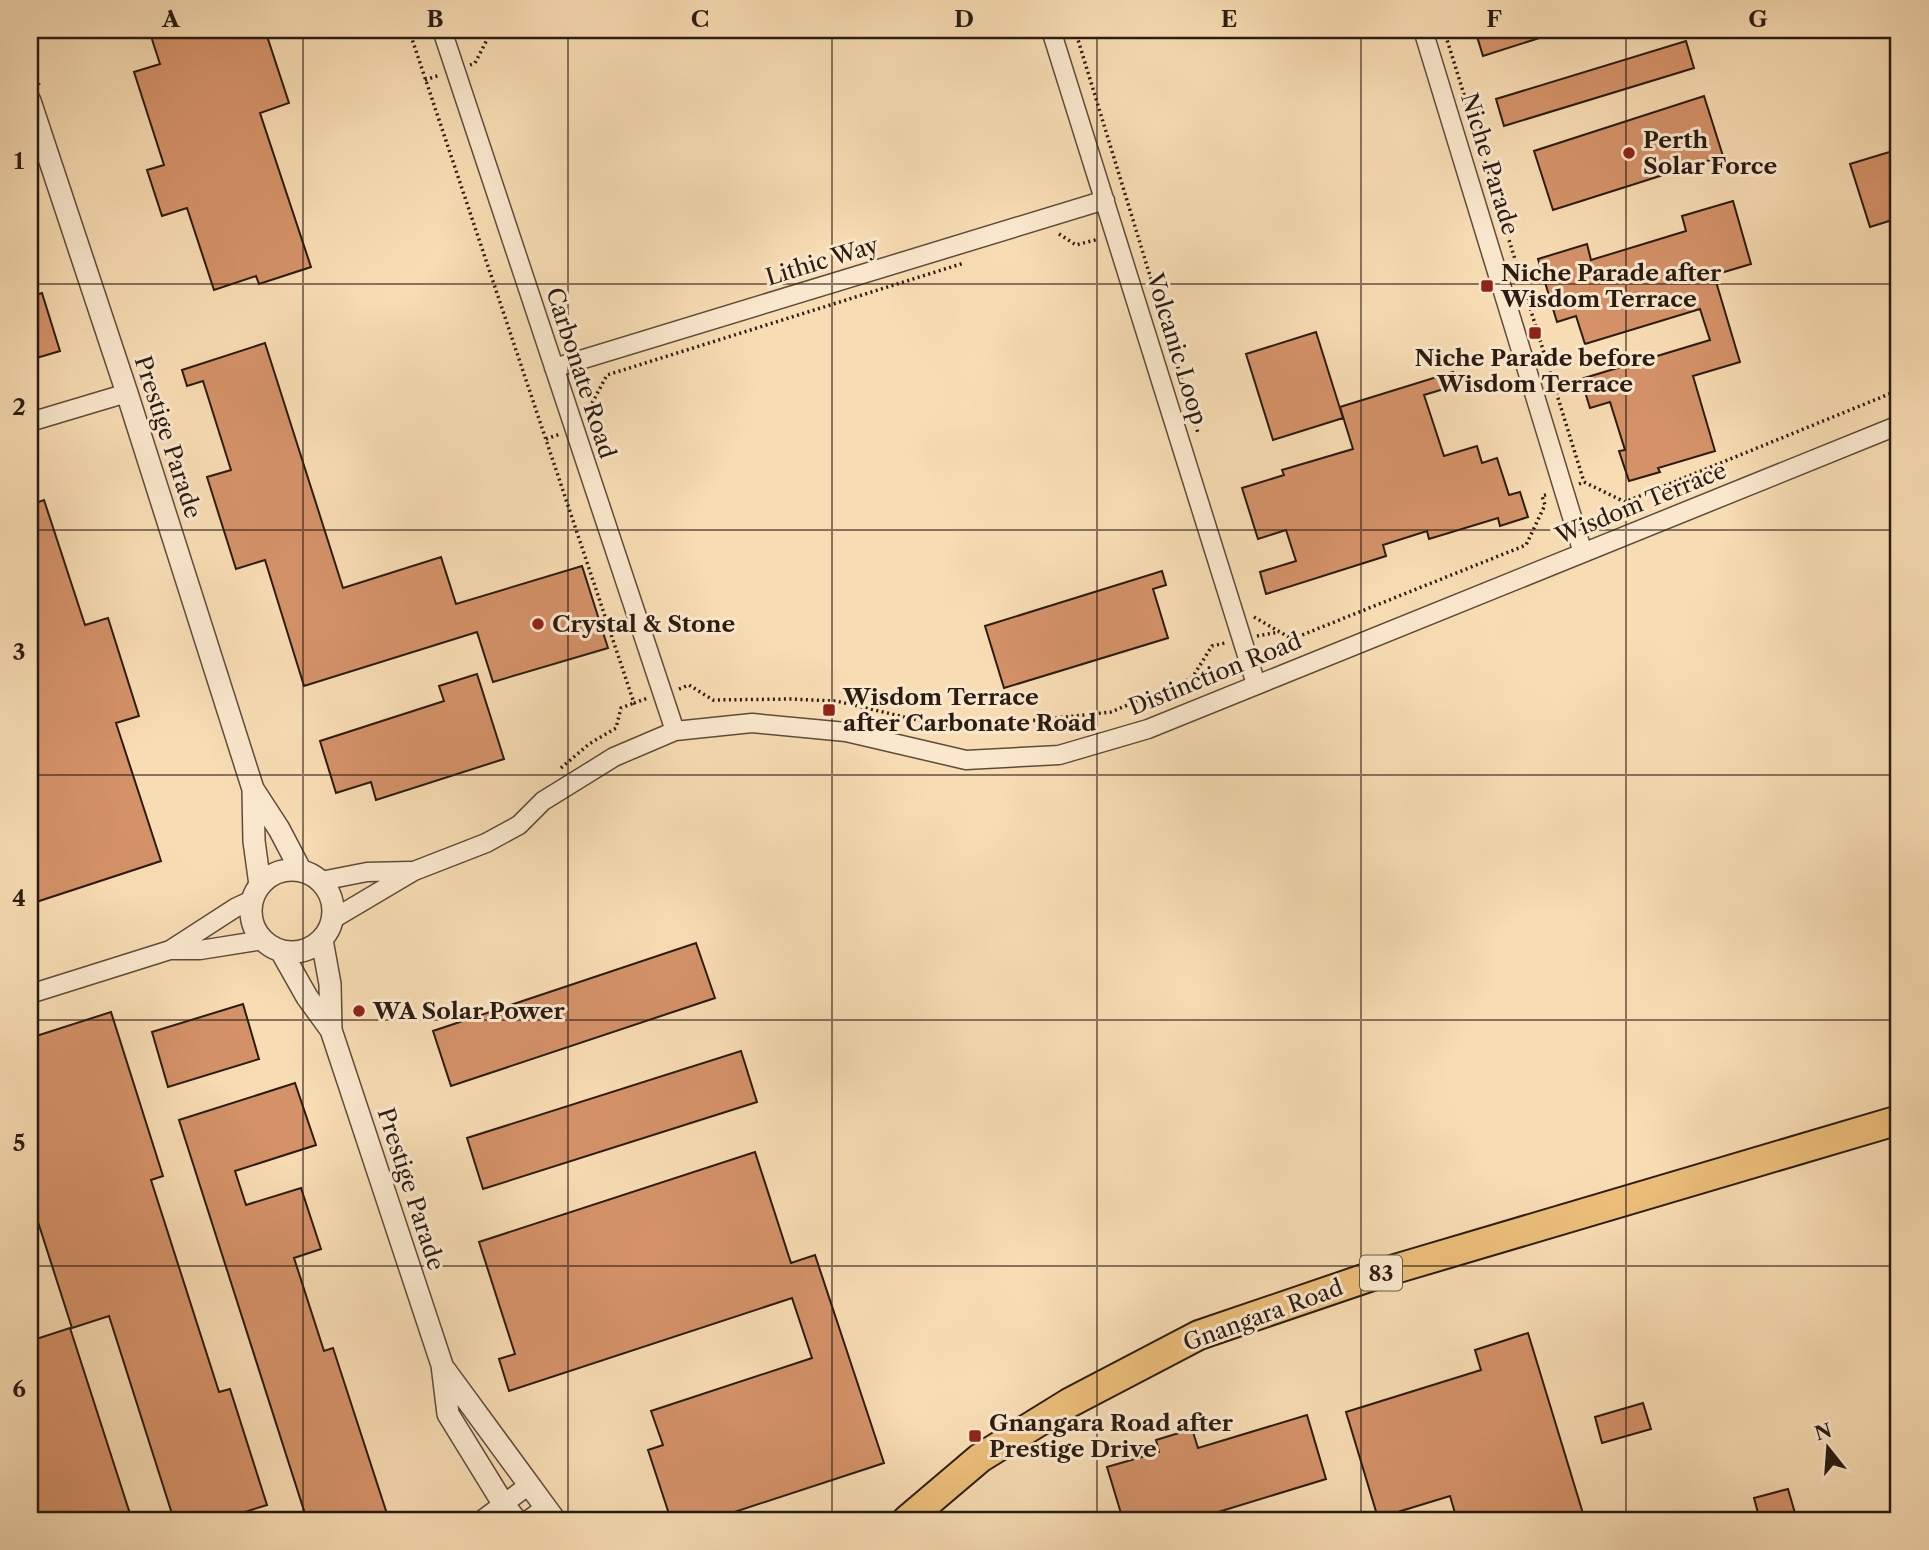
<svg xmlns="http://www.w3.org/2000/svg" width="1929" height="1550" font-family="'Libre Caslon Text',serif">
<rect width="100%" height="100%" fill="#f8dcb3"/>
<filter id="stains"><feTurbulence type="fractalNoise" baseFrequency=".00286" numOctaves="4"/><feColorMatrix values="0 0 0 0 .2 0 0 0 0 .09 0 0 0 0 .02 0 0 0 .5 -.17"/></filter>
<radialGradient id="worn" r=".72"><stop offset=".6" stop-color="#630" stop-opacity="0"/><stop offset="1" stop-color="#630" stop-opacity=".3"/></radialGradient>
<!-- building -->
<path fill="#d59269" stroke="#2a1c12" stroke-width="2" d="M 149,30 L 235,30 L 236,38 L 265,30 L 289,103 L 260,113 L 311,267 L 259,284 L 256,276 L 214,290 L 187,208 L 162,216 L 147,170 L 164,165 L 134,72 L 160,64 Z
M 1475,30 L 1554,30 L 1555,33 L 1483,56 Z
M 1686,41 L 1694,68 L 1504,126 L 1496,99 Z
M 1704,96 L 1723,156 L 1553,210 L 1534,151 Z
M 1899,149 L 1899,218 L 1870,227 L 1850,164 Z
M 1733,201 L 1751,264 L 1714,275 L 1740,362 L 1693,376 L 1715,451 L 1658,468 L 1660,472 L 1629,481 L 1619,451 L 1625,450 L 1610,402 L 1590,408 L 1581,379 L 1710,340 L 1700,309 L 1585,344 L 1576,316 L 1557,322 L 1538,259 L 1587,244 L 1591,260 L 1686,231 L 1682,216 Z
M 42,293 L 60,351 L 30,360 L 30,297 Z
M 1316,332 L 1343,418 L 1273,440 L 1246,354 Z
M 265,343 L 343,588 L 441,557 L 456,604 L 582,566 L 608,648 L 493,682 L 477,632 L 304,686 L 265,560 L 236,569 L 207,477 L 231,470 L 203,381 L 187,386 L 182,370 Z
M 1453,372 L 1457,385 L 1424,395 L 1444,456 L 1477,446 L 1482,463 L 1497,458 L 1509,495 L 1520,492 L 1528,517 L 1500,526 L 1498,518 L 1429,539 L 1427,531 L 1383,545 L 1386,556 L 1266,594 L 1260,572 L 1296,561 L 1286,530 L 1258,539 L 1242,488 L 1284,475 L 1282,470 L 1353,449 L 1340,407 Z
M 44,500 L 85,625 L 108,618 L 139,716 L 116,723 L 161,861 L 30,904 L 30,505 Z
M 1162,571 L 1166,585 L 1153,589 L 1168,638 L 1004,688 L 985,626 Z
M 477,674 L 504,759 L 376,800 L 371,782 L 336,793 L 320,741 L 444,701 L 439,686 Z
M 696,943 L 715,998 L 451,1086 L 433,1031 Z
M 243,1004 L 259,1059 L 168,1087 L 152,1032 Z
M 111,1012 L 163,1176 L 151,1180 L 219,1392 L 230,1389 L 267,1505 L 219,1520 L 174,1520 L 109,1316 L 72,1328 L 30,1197 L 30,1038 Z
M 741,1051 L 757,1102 L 483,1189 L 467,1138 Z
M 295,1083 L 316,1145 L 235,1171 L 246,1205 L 301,1188 L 321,1249 L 294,1258 L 324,1351 L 333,1348 L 389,1520 L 307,1520 L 179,1120 Z
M 755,1152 L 791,1263 L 815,1255 L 884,1463 L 710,1520 L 671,1520 L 648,1450 L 663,1445 L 651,1411 L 812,1358 L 792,1298 L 509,1391 L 499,1359 L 515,1354 L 479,1242 Z
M 70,1328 L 132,1520 L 30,1520 L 30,1341 Z
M 1528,1333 L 1585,1520 L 1457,1520 L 1450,1496 L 1378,1518 L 1346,1412 L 1481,1370 L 1475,1350 Z
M 1643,1403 L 1651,1429 L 1602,1443 L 1595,1417 Z
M 1307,1415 L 1326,1479 L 1215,1513 L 1217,1520 L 1123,1520 L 1107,1467 L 1159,1452 L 1156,1440 L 1192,1429 L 1198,1448 Z
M 1788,1489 L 1797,1520 L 1760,1520 L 1754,1498 Z"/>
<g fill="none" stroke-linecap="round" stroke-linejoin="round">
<defs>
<path id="minor" d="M 442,30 L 675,731
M 1051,30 L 1256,684
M 1423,30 L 1583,553
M 554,368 L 1105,200
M 30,422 L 127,393
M 321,881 L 367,872 L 410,871
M 333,919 L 414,871 L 486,843 L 519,825 L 543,801 L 614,757 L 675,731 L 752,723 L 846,732 L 966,760 L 1059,755 L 1148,729 L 1899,425
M 170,950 L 200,950 L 263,940
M 30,994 L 170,950 L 235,908 L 252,900
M 482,1520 L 529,1485
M 528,1520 L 545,1508"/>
<path id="tertiary" d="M 30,101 L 127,393 L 253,789 L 254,841 L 260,885
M 253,789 L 279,829 L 301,871
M251 911a41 41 0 1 1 82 0a41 41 0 1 1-82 0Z
M 322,940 L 330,984 L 331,1030 L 442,1365 L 448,1414 L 504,1505 L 516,1520
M 281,951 L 307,997 L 331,1030
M 445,1370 L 555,1520"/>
<path id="primary" d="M 907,1520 L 980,1458 L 1069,1403 L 1199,1335 L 1378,1274 L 1899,1120"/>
</defs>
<!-- minor casing -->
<use href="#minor" stroke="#5e4c3a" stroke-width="21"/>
<!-- tertiary casing -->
<use href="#tertiary" stroke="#5e4c3a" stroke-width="24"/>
<!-- primary casing -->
<use href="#primary" stroke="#2a1c12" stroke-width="32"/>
<!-- path -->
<path stroke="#2a1c12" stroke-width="3.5" stroke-dasharray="2 3.5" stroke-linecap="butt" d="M 409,30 L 634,703 L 648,698
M 1075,30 L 1198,433
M 1444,30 L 1584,482
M 30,57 L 39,85
M 470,65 L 475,63 L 492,30
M 425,80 L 440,75
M 1059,234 L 1076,245 L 1099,239
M 591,425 L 596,424 L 590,407 L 607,375 L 964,263
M 546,439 L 560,434
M 1579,484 L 1584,482 L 1625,502 L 1899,390
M 1254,617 L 1292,639 L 1526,545 L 1545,505 L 1542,496 L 1549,494
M 1257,636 L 1279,632
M 679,689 L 689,685 L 713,700 L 792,699 L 836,701 L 956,729 L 1111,712 L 1192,678 L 1212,646 L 1225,643
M 561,768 L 589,744 L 616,728 L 621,708 L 634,703"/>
<!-- minor -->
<use href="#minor" stroke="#fae8ce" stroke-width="18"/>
<!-- tertiary -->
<use href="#tertiary" stroke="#fae8ce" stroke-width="21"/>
<!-- primary -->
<use href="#primary" stroke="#ecbe7a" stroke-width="28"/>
</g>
<!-- grid -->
<path fill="none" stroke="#2a1c12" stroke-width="2" stroke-opacity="0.55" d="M 303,30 L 303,1520M 568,30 L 568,1520M 832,30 L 832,1520M 1097,30 L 1097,1520M 1361,30 L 1361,1520M 1626,30 L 1626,1520M 30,284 L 1899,284M 30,530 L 1899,530M 30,775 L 1899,775M 30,1020 L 1899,1020M 30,1266 L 1899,1266"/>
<!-- markers -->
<g fill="#8f2418" stroke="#fae8ce" stroke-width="2.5">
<circle cx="1629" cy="153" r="7"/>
<rect x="1480" y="279" width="14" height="14" rx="3.5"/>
<rect x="1528" y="326" width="14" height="14" rx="3.5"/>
<circle cx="538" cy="624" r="7"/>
<rect x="822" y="703" width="14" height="14" rx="3.5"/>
<circle cx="359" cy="1011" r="7"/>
<rect x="968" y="1429" width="14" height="14" rx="3.5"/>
</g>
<g text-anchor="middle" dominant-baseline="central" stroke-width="6" stroke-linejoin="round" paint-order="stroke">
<!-- shield labels -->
<rect fill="#fae8ce" stroke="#68594a" stroke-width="2" x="1360" y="1255.5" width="42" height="35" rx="5"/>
<g font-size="21" font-weight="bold" fill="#2a1c12">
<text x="1381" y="1273">83</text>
</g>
<!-- poi labels -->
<g font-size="23" font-weight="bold" fill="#2a1c12" stroke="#fae8ce" text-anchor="start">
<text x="1643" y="140">Perth<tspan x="1643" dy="26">Solar Force</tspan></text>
<text x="1501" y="273">Niche Parade after<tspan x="1501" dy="26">Wisdom Terrace</tspan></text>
<text x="1535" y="358" text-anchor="middle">Niche Parade before<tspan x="1535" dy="26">Wisdom Terrace</tspan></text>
<text x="552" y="624">Crystal &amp; Stone</text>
<text x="843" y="697">Wisdom Terrace<tspan x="843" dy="26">after Carbonate Road</tspan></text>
<text x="373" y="1011">WA Solar Power</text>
<text x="989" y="1423">Gnangara Road after<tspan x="989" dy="26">Prestige Drive</tspan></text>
</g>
<!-- street labels -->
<g font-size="23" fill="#2a1c12" stroke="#fae8ce">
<text transform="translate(1490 164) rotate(73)">Niche Parade</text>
<text transform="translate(822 261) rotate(-17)">Lithic Way</text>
<text transform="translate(1177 349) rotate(73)">Volcanic Loop</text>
<text transform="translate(581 373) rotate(72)">Carbonate Road</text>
<text transform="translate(168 437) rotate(72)">Prestige Parade</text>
<text transform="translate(1641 503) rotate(-22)">Wisdom Terrace</text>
<text transform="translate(1215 674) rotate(-22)">Distinction Road</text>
<text transform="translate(411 1189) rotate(72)">Prestige Parade</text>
<text transform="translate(1263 1315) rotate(-20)">Gnangara Road</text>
</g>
</g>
<!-- margin -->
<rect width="1929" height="1550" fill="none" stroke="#f8dcb3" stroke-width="77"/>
<!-- north arrow -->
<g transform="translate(1828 1448) rotate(343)" stroke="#fae8ce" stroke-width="5" paint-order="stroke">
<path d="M0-5L12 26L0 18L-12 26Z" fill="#2a1c12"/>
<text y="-10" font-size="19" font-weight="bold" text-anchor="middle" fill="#2a1c12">N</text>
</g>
<rect x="38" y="38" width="1852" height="1474" fill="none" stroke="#2a1c12" stroke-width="2.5"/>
<g font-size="23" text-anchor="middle" font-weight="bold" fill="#2a1c12">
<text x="171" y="27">A</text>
<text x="435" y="27">B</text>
<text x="700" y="27">C</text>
<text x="964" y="27">D</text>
<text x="1229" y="27">E</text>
<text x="1494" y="27">F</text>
<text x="1758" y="27">G</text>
<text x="19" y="169">1</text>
<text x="19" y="415">2</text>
<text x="19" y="660">3</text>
<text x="19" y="906">4</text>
<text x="19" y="1151">5</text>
<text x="19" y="1397">6</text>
</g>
<rect width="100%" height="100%" filter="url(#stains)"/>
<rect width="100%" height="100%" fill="url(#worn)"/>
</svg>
